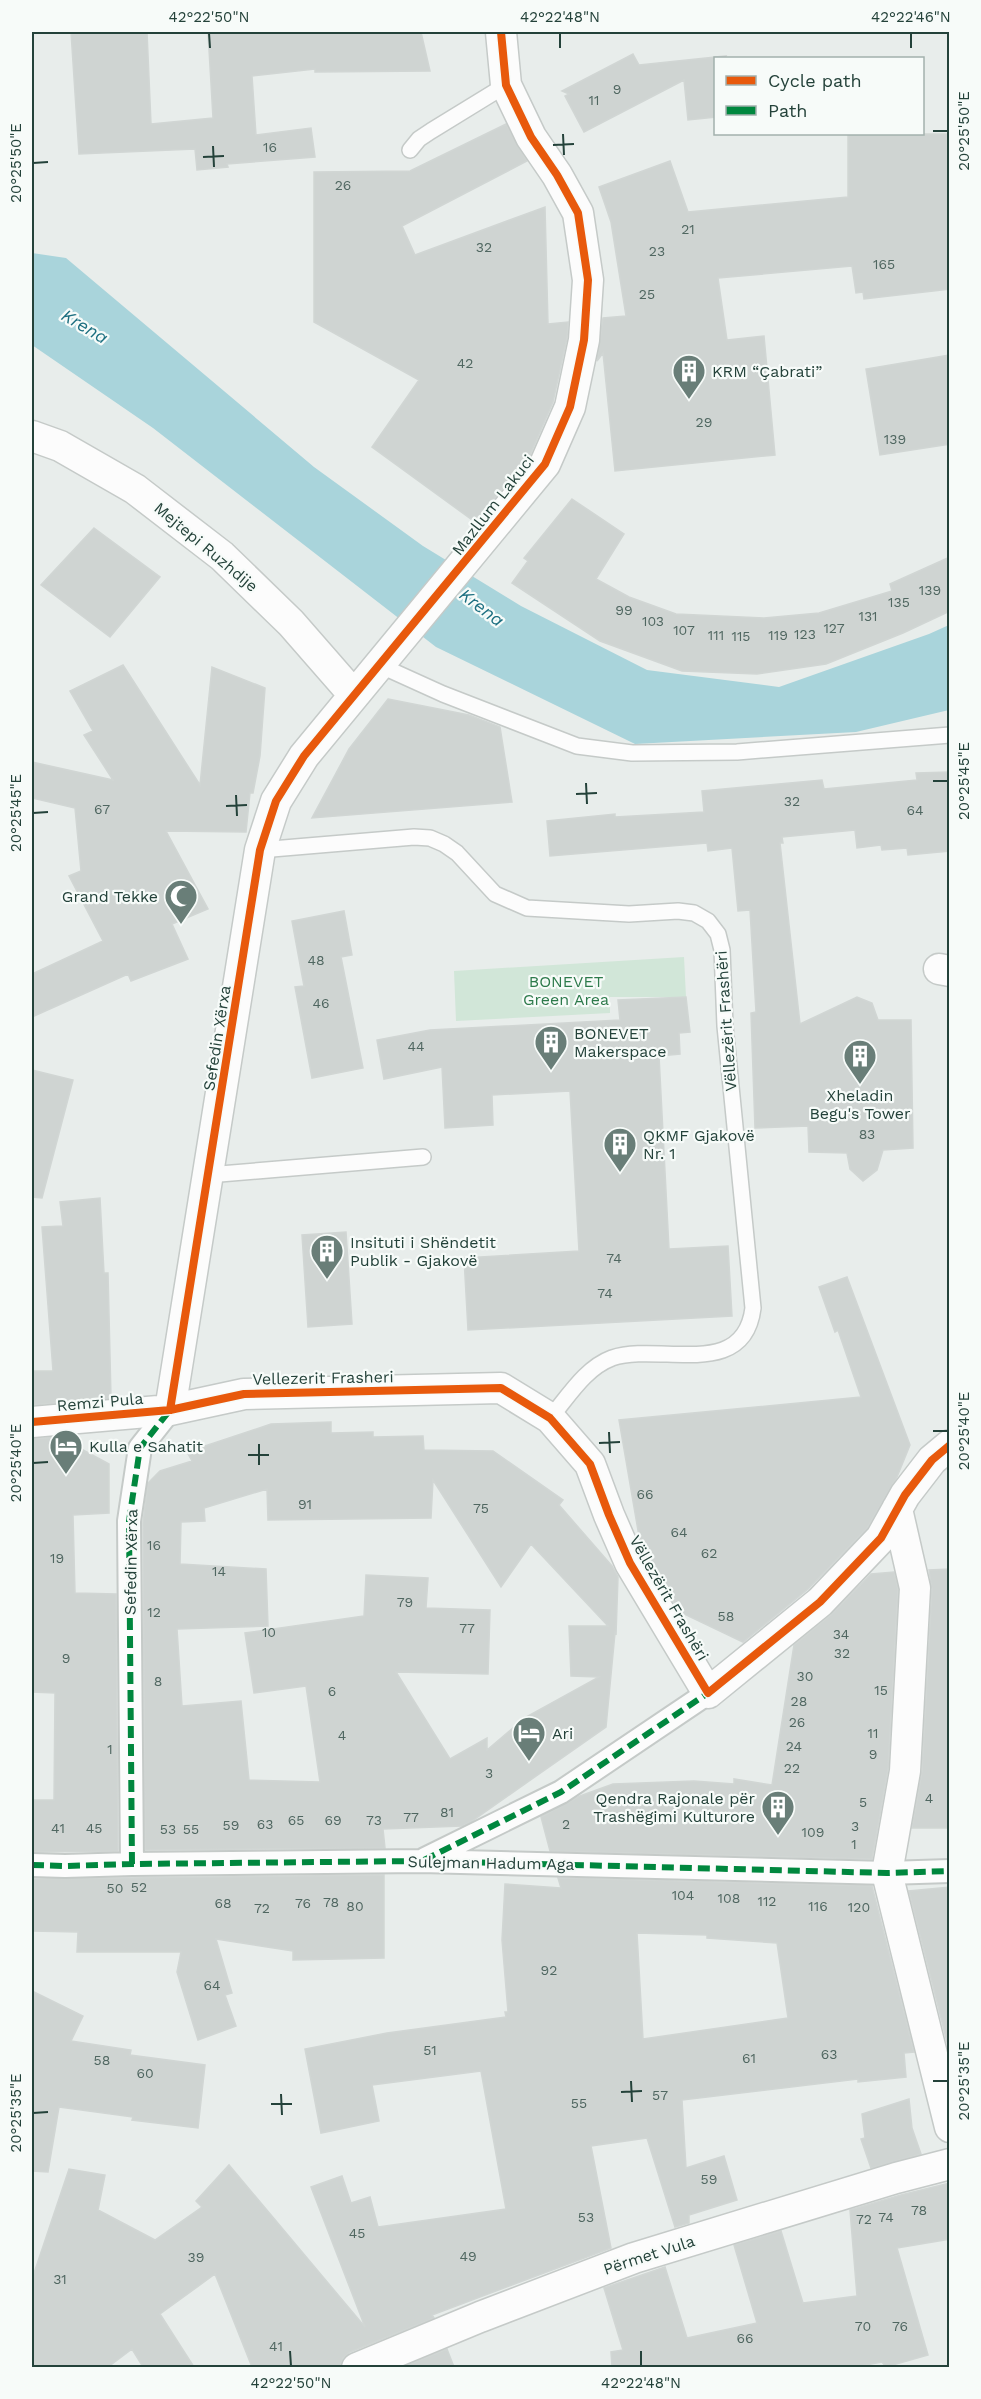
<svg xmlns="http://www.w3.org/2000/svg" width="981" height="2399" font-family="'Work Sans',sans-serif">
<rect width="100%" height="100%" fill="#e8edeb"/>
<!-- green -->
<path fill="#d1e6d8" d="M 684,957 L 686,997 L 610,997 L 610,1013 L 456,1021 L 454,971 Z"/>
<!-- water -->
<path fill="#a9d4db" d="M 32,253 L 66,258 L 314,467 L 423,546 L 521,606 L 647,670 L 779,687 L 929,634 L 949,625 L 949,710 L 856,732 L 635,744 L 436,647 L 153,428 L 32,345 Z"/>
<!-- building -->
<path fill="#cfd4d2" stroke="#d1d6d4" stroke-width="1.5" fill-rule="evenodd" d="M 71,32 L 147,32 L 151,124 L 213,118 L 208,32 L 421,32 L 430,71 L 315,72 L 315,69 L 252,76 L 256,135 L 311,128 L 315,157 L 227,164 L 228,167 L 197,170 L 195,149 L 79,154 Z
M 633,54 L 639,65 L 726,56 L 725,58 L 716,58 L 716,117 L 688,120 L 684,80 L 584,132 L 565,96 L 569,94 L 562,91 Z
M 506,124 L 527,161 L 402,226 L 415,255 L 545,207 L 548,324 L 568,322 L 567,338 L 553,402 L 530,455 L 475,522 L 372,447 L 419,380 L 314,322 L 314,172 L 410,171 Z
M 848,134 L 947,134 L 950,289 L 864,299 L 863,292 L 856,293 L 852,266 L 718,278 L 727,340 L 764,336 L 775,455 L 615,471 L 603,353 L 597,361 L 603,318 L 626,316 L 611,222 L 599,187 L 670,161 L 688,212 L 848,197 Z
M 950,355 L 950,444 L 880,455 L 866,369 Z
M 572,499 L 624,534 L 596,579 L 629,597 L 676,614 L 764,618 L 819,613 L 892,591 L 890,584 L 950,557 L 950,611 L 903,633 L 826,664 L 757,674 L 682,671 L 600,641 L 512,583 L 528,561 L 524,558 Z
M 94,528 L 160,577 L 110,637 L 41,585 Z
M 123,665 L 200,785 L 212,667 L 265,688 L 260,756 L 253,793 L 250,793 L 246,832 L 166,831 L 208,909 L 172,924 L 188,959 L 131,981 L 128,974 L 32,1017 L 32,974 L 103,941 L 69,876 L 81,871 L 75,808 L 32,798 L 32,762 L 113,780 L 84,735 L 93,731 L 70,691 Z
M 388,699 L 469,715 L 500,727 L 512,802 L 312,818 L 349,749 Z
M 950,772 L 950,851 L 908,855 L 907,848 L 882,850 L 881,845 L 857,848 L 855,830 L 782,837 L 783,843 L 780,843 L 800,1024 L 857,997 L 872,1003 L 878,1020 L 911,1020 L 913,1148 L 883,1150 L 877,1170 L 863,1181 L 850,1169 L 847,1153 L 809,1152 L 808,1126 L 755,1128 L 751,1013 L 756,1012 L 750,910 L 738,911 L 732,848 L 708,851 L 707,843 L 550,856 L 547,821 L 615,814 L 615,817 L 704,812 L 702,791 L 822,780 L 824,789 L 917,780 L 916,773 Z
M 344,911 L 352,955 L 341,957 L 363,1068 L 312,1078 L 295,987 L 304,986 L 292,921 Z
M 686,997 L 690,1032 L 679,1033 L 680,1054 L 659,1056 L 669,1249 L 728,1246 L 732,1316 L 468,1330 L 464,1258 L 579,1251 L 570,1091 L 492,1095 L 493,1125 L 445,1128 L 442,1067 L 384,1079 L 377,1040 L 430,1030 L 620,1020 L 618,1000 Z
M 32,1070 L 73,1080 L 42,1198 L 32,1197 Z
M 100,1198 L 104,1273 L 108,1273 L 111,1398 L 32,1405 L 32,1371 L 53,1371 L 42,1227 L 63,1226 L 60,1202 Z
M 346,1232 L 352,1324 L 308,1327 L 302,1235 Z
M 847,1277 L 910,1445 L 897,1477 L 867,1528 L 808,1589 L 743,1642 L 684,1614 L 672,1600 L 645,1555 L 640,1542 L 619,1420 L 861,1397 L 838,1330 L 835,1332 L 819,1287 Z
M 331,1422 L 331,1433 L 373,1432 L 373,1437 L 423,1436 L 424,1450 L 493,1451 L 563,1500 L 559,1505 L 612,1566 L 618,1577 L 616,1635 L 615,1633 L 606,1727 L 472,1821 L 462,1826 L 383,1829 L 385,1848 L 145,1850 L 143,1522 L 148,1483 L 160,1471 L 192,1461 L 187,1452 L 271,1424 ZM 433,1480 L 501,1587 L 531,1544 L 608,1626 L 569,1626 L 571,1676 L 599,1677 L 526,1717 L 487,1750 L 487,1738 L 450,1759 L 396,1672 L 488,1674 L 490,1610 L 426,1608 L 428,1578 L 366,1575 L 364,1616 L 245,1633 L 254,1693 L 306,1686 L 320,1782 L 249,1780 L 241,1701 L 182,1706 L 177,1629 L 268,1626 L 266,1569 L 180,1564 L 181,1522 L 205,1521 L 204,1508 L 267,1489 L 268,1520 L 431,1518 Z
M 59,1437 L 109,1464 L 109,1513 L 73,1515 L 75,1593 L 116,1594 L 118,1851 L 33,1852 L 32,1800 L 54,1800 L 55,1693 L 32,1692 L 32,1439 Z
M 950,1569 L 950,1828 L 912,1828 L 922,1772 L 932,1589 L 929,1570 Z
M 894,1572 L 898,1589 L 888,1769 L 872,1859 L 550,1851 L 541,1817 L 580,1796 L 613,1784 L 694,1781 L 734,1784 L 734,1779 L 772,1785 L 794,1645 L 832,1614 L 871,1574 Z
M 384,1875 L 384,1958 L 293,1960 L 293,1951 L 216,1939 L 232,1993 L 225,1995 L 236,2026 L 198,2040 L 177,1972 L 181,1952 L 77,1952 L 78,1932 L 32,1931 L 32,1881 L 34,1879 Z
M 558,1878 L 872,1886 L 914,2052 L 904,2053 L 906,2077 L 858,2082 L 858,2079 L 682,2100 L 686,2168 L 724,2156 L 737,2200 L 689,2215 L 689,2223 L 675,2227 L 647,2138 L 591,2146 L 611,2248 L 432,2315 L 434,2318 L 350,2352 L 343,2358 L 340,2367 L 252,2367 L 215,2274 L 160,2314 L 194,2367 L 143,2367 L 132,2349 L 108,2367 L 32,2367 L 32,2279 L 69,2169 L 105,2175 L 98,2210 L 155,2240 L 202,2207 L 196,2201 L 229,2165 L 365,2327 L 311,2187 L 342,2176 L 351,2203 L 370,2197 L 378,2227 L 506,2209 L 481,2071 L 372,2085 L 379,2121 L 321,2133 L 305,2049 L 387,2033 L 506,2017 L 505,2012 L 508,2012 L 502,1940 L 505,1884 L 561,1888 ZM 637,1933 L 707,1935 L 707,1938 L 777,1943 L 788,2018 L 643,2039 Z
M 950,1887 L 950,2045 L 948,2046 L 909,1891 Z
M 32,1991 L 83,2016 L 71,2041 L 131,2050 L 130,2055 L 205,2065 L 198,2128 L 132,2120 L 133,2117 L 59,2107 L 48,2172 L 32,2171 Z
M 909,2099 L 912,2128 L 921,2154 L 871,2168 L 861,2139 L 865,2138 L 862,2114 Z
M 950,2183 L 950,2239 L 897,2248 L 928,2355 L 886,2367 L 882,2362 L 855,2367 L 612,2367 L 611,2352 L 623,2350 L 604,2288 L 665,2267 L 687,2338 L 757,2323 L 734,2245 L 781,2231 L 803,2303 L 857,2296 L 850,2210 L 901,2195 Z
M 447,2349 L 454,2367 L 403,2367 Z"/>
<g fill="none" stroke-linecap="round" stroke-linejoin="round">
<defs>
<path id="service" d="M 410,150 L 419,139 L 431,131 L 506,85
M 379,665 L 443,694 L 577,746 L 632,753 L 737,752 L 950,735
M 260,850 L 414,837 L 430,838 L 444,844 L 457,853 L 495,894 L 527,908 L 629,914 L 678,911 L 694,913 L 708,921 L 718,934 L 722,950 L 725,1026 L 753,1308 C 744,1381 660,1342 612,1358 C 585,1368 568,1397 550,1418
M 208,1175 L 423,1157"/>
<path id="pedestrian" d="M 425,1859 L 561,1792 L 708,1693
M 132,1864 L 129,1521 L 140,1448 L 170,1410
M 32,1865 L 65,1866 L 132,1864 L 421,1861 L 887,1873 L 950,1871"/>
<path id="minor" d="M 32,436 L 60,446 L 135,489 L 222,556 L 291,623 L 353,694
M 939,969 L 950,971
M 170,1410 L 260,850 L 276,801 L 304,756 L 545,464 L 570,407 L 584,340 L 588,280 L 578,213 L 557,175 L 531,137 L 506,85 L 501,32
M 32,1422 L 170,1410 L 244,1394 L 501,1388 L 550,1418 L 590,1464 L 609,1515 L 630,1563 L 708,1693 L 820,1602 L 881,1538 L 905,1495 L 932,1460 L 950,1445
M 897,1509 L 915,1588 L 905,1771 L 887,1873 L 950,2127
M 357,2368 L 480,2317 L 634,2258 L 896,2178 L 950,2164"/>
</defs>
<!-- service casing -->
<use href="#service" stroke="#c5cac8" stroke-width="18"/>
<!-- pedestrian casing -->
<use href="#pedestrian" stroke="#c5cac8" stroke-width="26"/>
<!-- minor casing -->
<use href="#minor" stroke="#c5cac8" stroke-width="33"/>
<!-- service -->
<use href="#service" stroke="#fcfcfc" stroke-width="15"/>
<!-- pedestrian -->
<use href="#pedestrian" stroke="#fcfcfc" stroke-width="22"/>
<!-- minor -->
<use href="#minor" stroke="#fcfcfc" stroke-width="30"/>
<!-- quiet -->
<path stroke="#00873e" stroke-width="6" stroke-dasharray="12 6" stroke-linecap="butt" d="M 424,1860 L 561,1792 L 708,1693
M 132,1864 L 129,1521 L 140,1448 L 170,1410
M 32,1865 L 65,1866 L 132,1864 L 421,1861 L 887,1873 L 950,1871"/>
<defs>
<path id="cycleway" d="M 170,1410 L 260,850 L 276,801 L 304,756 L 545,464 L 570,407 L 584,340 L 588,280 L 578,213 L 557,175 L 531,137 L 506,85 L 501,32
M 32,1422 L 170,1410 L 244,1394 L 501,1388 L 550,1418 L 590,1464 L 609,1515 L 630,1563 L 708,1693 L 820,1602 L 881,1538 L 905,1495 L 932,1460 L 950,1445"/>
</defs>
<!-- cycleway casing -->
<use href="#cycleway" stroke="#f7fbf9" stroke-width="11"/>
<!-- cycleway -->
<use href="#cycleway" stroke="#e8590c" stroke-width="8"/>
</g>
<!-- ticks -->
<path fill="none" stroke="#24423a" stroke-width="2" d="M 209,33 L 210,48M 560,33 L 560,48M 911,33 L 911,48M 933,131 L 948,131M 563,134 L 564,155M 553,145 L 574,144M 213,146 L 214,167M 203,157 L 224,156M 33,163 L 48,162M 933,781 L 948,781M 586,783 L 587,804M 576,794 L 597,793M 236,795 L 237,816M 226,806 L 247,805M 33,813 L 48,812M 933,1431 L 948,1431M 609,1432 L 610,1453M 599,1443 L 620,1442M 259,1444 L 259,1465M 248,1455 L 269,1455M 33,1463 L 48,1462M 631,2081 L 632,2102M 933,2081 L 948,2081M 621,2092 L 642,2091M 281,2094 L 282,2115M 271,2104 L 292,2104M 33,2113 L 48,2112M 290,2351 L 291,2366M 641,2351 L 641,2366"/>
<!-- icons -->
<defs>
<symbol id="building-pin" viewBox="-11 -11 22 30"><path d="M0 17L-7.5 6A9.5 9.5 0 1 1 7.5 6Z" fill="#697e78" stroke="#f7fbf9"/><path d="M-4-6H4V6H1V3H-1V6H-4ZM-2.5-4.3h1.7v1.8h-1.7ZM.8-4.3h1.7v1.8H.8ZM-2.5-1h1.7V.8h-1.7ZM.8-1h1.7V.8H.8Z" fill="#fff"/></symbol>
<symbol id="mosque-pin" viewBox="-11 -11 22 30"><path d="M0 17L-7.5 6A9.5 9.5 0 1 1 7.5 6Z" fill="#697e78" stroke="#f7fbf9"/><path d="M3.5-4.9A6 6 0 1 0 3.5 4.9A5 5 0 1 1 3.5-4.9Z" fill="#fff"/></symbol>
<symbol id="hotel-pin" viewBox="-11 -11 22 30"><path d="M0 17L-7.5 6A9.5 9.5 0 1 1 7.5 6Z" fill="#697e78" stroke="#f7fbf9"/><path d="M-6-4.5h1.5V1H6V5H4.5V3h-9V5H-6ZM-4 0a1.8 1.8 0 1 1 3.6 0ZM.5 0V-2.5h3Q6-2.5 6 0Z" fill="#fff"/></symbol>
</defs>
<g fill-rule="evenodd">
<use href="#building-pin" x="670" y="352" width="38" height="52"/>
<use href="#mosque-pin" x="162" y="877" width="38" height="52"/>
<use href="#building-pin" x="532" y="1023" width="38" height="52"/>
<use href="#building-pin" x="841" y="1037" width="38" height="52"/>
<use href="#building-pin" x="601" y="1125" width="38" height="52"/>
<use href="#building-pin" x="308" y="1232" width="38" height="52"/>
<use href="#hotel-pin" x="47" y="1427" width="38" height="52"/>
<use href="#hotel-pin" x="510" y="1714" width="38" height="52"/>
<use href="#building-pin" x="759" y="1788" width="38" height="52"/>
</g>
<g text-anchor="middle" dominant-baseline="central" stroke-width="4.5" stroke-linejoin="round" paint-order="stroke">
<!-- number labels -->
<g font-size="14" fill="#506761">
<text x="617" y="89">9</text>
<text x="594" y="100">11</text>
<text x="270" y="147">16</text>
<text x="343" y="185">26</text>
<text x="688" y="229">21</text>
<text x="484" y="247">32</text>
<text x="657" y="251">23</text>
<text x="884" y="264">165</text>
<text x="647" y="294">25</text>
<text x="465" y="363">42</text>
<text x="704" y="422">29</text>
<text x="895" y="439">139</text>
<text x="930" y="590">139</text>
<text x="899" y="602">135</text>
<text x="624" y="610">99</text>
<text x="868" y="616">131</text>
<text x="653" y="621">103</text>
<text x="834" y="628">127</text>
<text x="684" y="630">107</text>
<text x="805" y="634">123</text>
<text x="716" y="635">111</text>
<text x="778" y="635">119</text>
<text x="741" y="636">115</text>
<text x="792" y="801">32</text>
<text x="102" y="809">67</text>
<text x="915" y="810">64</text>
<text x="316" y="960">48</text>
<text x="321" y="1003">46</text>
<text x="416" y="1046">44</text>
<text x="867" y="1134">83</text>
<text x="614" y="1258">74</text>
<text x="605" y="1293">74</text>
<text x="645" y="1494">66</text>
<text x="305" y="1504">91</text>
<text x="481" y="1508">75</text>
<text x="679" y="1532">64</text>
<text x="154" y="1545">16</text>
<text x="709" y="1553">62</text>
<text x="57" y="1558">19</text>
<text x="219" y="1571">14</text>
<text x="405" y="1602">79</text>
<text x="154" y="1612">12</text>
<text x="726" y="1616">58</text>
<text x="467" y="1628">77</text>
<text x="269" y="1632">10</text>
<text x="841" y="1634">34</text>
<text x="842" y="1653">32</text>
<text x="66" y="1658">9</text>
<text x="805" y="1676">30</text>
<text x="158" y="1681">8</text>
<text x="881" y="1690">15</text>
<text x="332" y="1691">6</text>
<text x="799" y="1701">28</text>
<text x="797" y="1722">26</text>
<text x="873" y="1733">11</text>
<text x="342" y="1735">4</text>
<text x="794" y="1746">24</text>
<text x="110" y="1749">1</text>
<text x="873" y="1754">9</text>
<text x="792" y="1768">22</text>
<text x="489" y="1773">3</text>
<text x="929" y="1798">4</text>
<text x="863" y="1802">5</text>
<text x="447" y="1812">81</text>
<text x="411" y="1817">77</text>
<text x="296" y="1820">65</text>
<text x="333" y="1820">69</text>
<text x="374" y="1820">73</text>
<text x="265" y="1824">63</text>
<text x="566" y="1824">2</text>
<text x="231" y="1825">59</text>
<text x="855" y="1826">3</text>
<text x="58" y="1828">41</text>
<text x="94" y="1828">45</text>
<text x="168" y="1829">53</text>
<text x="191" y="1829">55</text>
<text x="813" y="1832">109</text>
<text x="854" y="1844">1</text>
<text x="139" y="1887">52</text>
<text x="115" y="1888">50</text>
<text x="683" y="1895">104</text>
<text x="729" y="1898">108</text>
<text x="767" y="1901">112</text>
<text x="331" y="1902">78</text>
<text x="223" y="1903">68</text>
<text x="303" y="1903">76</text>
<text x="355" y="1906">80</text>
<text x="818" y="1906">116</text>
<text x="859" y="1907">120</text>
<text x="262" y="1908">72</text>
<text x="549" y="1970">92</text>
<text x="212" y="1985">64</text>
<text x="430" y="2050">51</text>
<text x="829" y="2054">63</text>
<text x="749" y="2058">61</text>
<text x="102" y="2060">58</text>
<text x="145" y="2073">60</text>
<text x="660" y="2095">57</text>
<text x="579" y="2103">55</text>
<text x="709" y="2179">59</text>
<text x="919" y="2210">78</text>
<text x="586" y="2217">53</text>
<text x="886" y="2217">74</text>
<text x="864" y="2219">72</text>
<text x="357" y="2233">45</text>
<text x="468" y="2256">49</text>
<text x="196" y="2257">39</text>
<text x="60" y="2279">31</text>
<text x="863" y="2326">70</text>
<text x="900" y="2326">76</text>
<text x="745" y="2338">66</text>
<text x="276" y="2346">41</text>
</g>
<!-- poi labels -->
<g font-size="16" fill="#24423a" stroke="#f7fbf9" text-anchor="start">
<text x="712" y="371">KRM “Çabrati”</text>
<text x="158" y="896" text-anchor="end">Grand Tekke</text>
<text x="574" y="1033">BONEVET<tspan x="574" dy="18">Makerspace</tspan></text>
<text x="860" y="1095" text-anchor="middle">Xheladin<tspan x="860" dy="18">Begu's Tower</tspan></text>
<text x="643" y="1135">QKMF Gjakovë<tspan x="643" dy="18">Nr. 1</tspan></text>
<text x="350" y="1242">Insituti i Shëndetit<tspan x="350" dy="18">Publik - Gjakovë</tspan></text>
<text x="89" y="1446">Kulla e Sahatit</text>
<text x="552" y="1733">Ari</text>
<text x="755" y="1798" text-anchor="end">Qendra Rajonale për<tspan x="755" dy="18">Trashëgimi Kulturore</tspan></text>
</g>
<!-- street labels -->
<g font-size="16" fill="#24423a" stroke="#f7fbf9">
<text transform="translate(493 505) rotate(-52)">Mazllum Lakuci</text>
<text transform="translate(206 547) rotate(40)">Mejtepi Ruzhdije</text>
<text transform="translate(726 1021) rotate(-94)">Vëllezërit Frashëri</text>
<text transform="translate(217 1038) rotate(-81)">Sefedin Xërxa</text>
<text transform="translate(323 1378) rotate(-1)">Vellezerit Frasheri</text>
<text transform="translate(100 1402) rotate(-5)">Remzi Pula</text>
<text transform="translate(131 1562) rotate(-89)">Sefedin Xërxa</text>
<text transform="translate(669 1598) rotate(60)">Vëllezërit Frashëri</text>
<text transform="translate(491 1863) rotate(1)">Sulejman Hadum Aga</text>
<text transform="translate(649 2255) rotate(-18)">Përmet Vula</text>
</g>
<!-- park labels -->
<g font-size="16" fill="#2d7a4b" stroke="#f7fbf9">
<text x="566" y="981">BONEVET<tspan x="566" dy="18">Green Area</tspan></text>
</g>
<!-- water labels -->
<g font-size="18" font-style="italic" fill="#1c6f80" stroke="#f7fbf9">
<text transform="translate(85 326) rotate(31)">Krena</text>
<text transform="translate(482 607) rotate(37)">Krena</text>
</g>
</g>
<!-- border -->
<rect width="981" height="2399" fill="none" stroke="#f7fbf9" stroke-width="66"/>
<!-- legend -->
<rect x="714" y="57" width="210" height="78" fill="#f7fbf9" stroke="#a3b1ad" stroke-width="1.5"/>
<rect x="726" y="76" width="30" height="9" fill="#e8590c" stroke="#a3b1ad" stroke-width="1.5"/>
<text x="768" y="87" font-size="18" fill="#24423a">Cycle path</text>
<rect x="726" y="106" width="30" height="9" fill="#00873e" stroke="#a3b1ad" stroke-width="1.5"/>
<text x="768" y="117" font-size="18" fill="#24423a">Path</text>
<rect x="33" y="33" width="915" height="2333" fill="none" stroke="#24423a" stroke-width="2"/>
<g font-size="15" text-anchor="middle" fill="#24423a">
<text x="209" y="22">42°22'50"N</text>
<text x="560" y="22">42°22'48"N</text>
<text x="911" y="22">42°22'46"N</text>
<text transform="translate(964 131) rotate(-90)" y="5">20°25'50"E</text>
<text transform="translate(16 163) rotate(-90)" y="5">20°25'50"E</text>
<text transform="translate(964 781) rotate(-90)" y="5">20°25'45"E</text>
<text transform="translate(16 813) rotate(-90)" y="5">20°25'45"E</text>
<text transform="translate(964 1431) rotate(-90)" y="5">20°25'40"E</text>
<text transform="translate(16 1463) rotate(-90)" y="5">20°25'40"E</text>
<text transform="translate(964 2081) rotate(-90)" y="5">20°25'35"E</text>
<text transform="translate(16 2113) rotate(-90)" y="5">20°25'35"E</text>
<text x="291" y="2388">42°22'50"N</text>
<text x="641" y="2388">42°22'48"N</text>
</g>
</svg>
